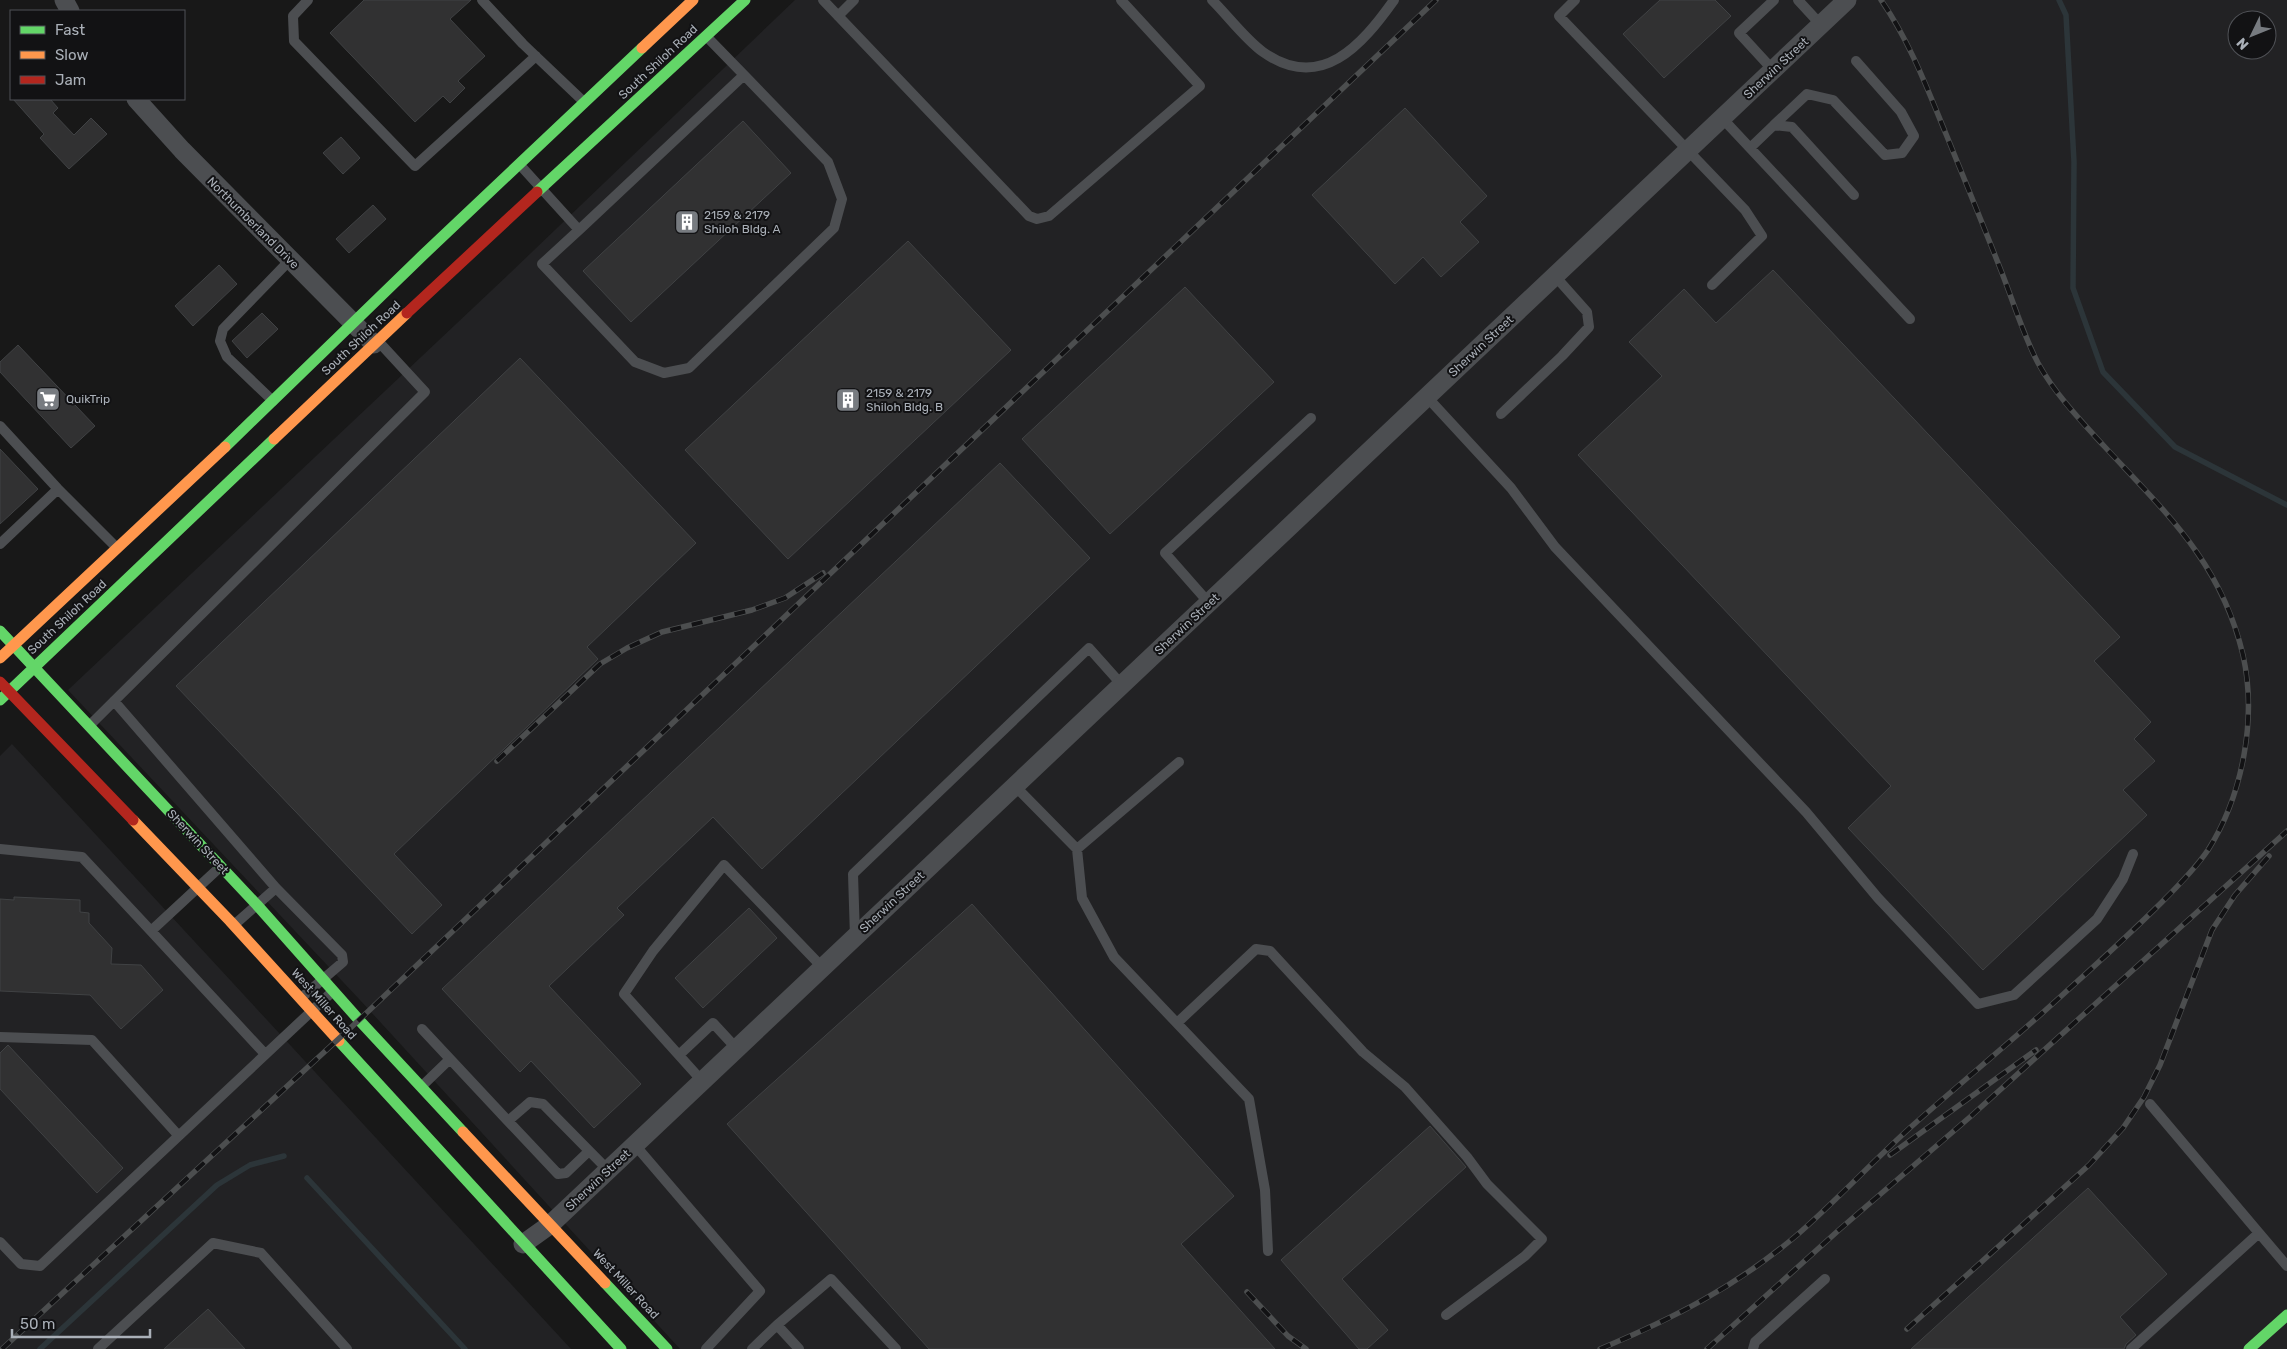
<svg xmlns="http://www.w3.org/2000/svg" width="2287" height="1349" font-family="Rubik,sans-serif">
<rect width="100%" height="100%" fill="#181818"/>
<!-- built -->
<path fill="#222224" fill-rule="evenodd" d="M 795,0 L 2287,0 L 2287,1349 L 680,1349 L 360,1000 L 68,690 L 508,275 ZM 2237,20 L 2267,20 L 2267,50 L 2237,50 Z
M 12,744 L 571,1349 L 0,1349 L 0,756 Z"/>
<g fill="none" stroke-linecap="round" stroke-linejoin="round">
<!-- stream -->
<path stroke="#2c3539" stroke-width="5.5" d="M 2059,0 L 2066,15 L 2074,162 L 2073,288 L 2103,372 L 2175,447 L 2287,505
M 307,1178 L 465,1349
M 40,1349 L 217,1185 L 250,1165 L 284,1156"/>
</g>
<!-- building -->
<path fill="#313132" stroke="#404244" d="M 364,0 L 471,0 L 450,19 L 485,56 L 458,81 L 465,88 L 450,103 L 443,96 L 415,122 L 330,33 Z
M 1660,0 L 1715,0 L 1731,16 L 1664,78 L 1623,34 Z
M 13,99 L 50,99 L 58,108 L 53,113 L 74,135 L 91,118 L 107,134 L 69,169 L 40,138 L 44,134 Z
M 1405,108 L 1487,196 L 1460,222 L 1479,242 L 1441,277 L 1423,257 L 1395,284 L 1312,195 Z
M 743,121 L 791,173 L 631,322 L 583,271 Z
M 341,137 L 360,158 L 343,174 L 323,153 Z
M 373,205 L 386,219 L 349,253 L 336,239 Z
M 908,241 L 1011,350 L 788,559 L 685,450 Z
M 219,265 L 237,284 L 193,326 L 175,306 Z
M 1773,270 L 2120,637 L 2094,661 L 2151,722 L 2134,739 L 2155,761 L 2123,790 L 2147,815 L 1983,970 L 1848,828 L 1891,786 L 1578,455 L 1662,376 L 1629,342 L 1684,289 L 1716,323 Z
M 1185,287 L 1274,382 L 1110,534 L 1022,439 Z
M 262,313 L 278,329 L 247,358 L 232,341 Z
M 18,345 L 95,426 L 71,448 L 0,372 L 0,362 Z
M 520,358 L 696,543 L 587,647 L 598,659 L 394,854 L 442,905 L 412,934 L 176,686 Z
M 0,449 L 38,489 L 0,524 Z
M 1000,463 L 1090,558 L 762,869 L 713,817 L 617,908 L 624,915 L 549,986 L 641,1084 L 594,1128 L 531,1061 L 520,1072 L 442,989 Z
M 14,897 L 80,900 L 80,912 L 89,913 L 89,923 L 112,948 L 111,964 L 141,965 L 163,990 L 121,1029 L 90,995 L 0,991 L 0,899 L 14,900 Z
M 972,904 L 1234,1196 L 1181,1244 L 1275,1349 L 929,1349 L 727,1124 Z
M 749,908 L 777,938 L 703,1008 L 675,978 Z
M 8,1045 L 123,1168 L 97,1193 L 0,1089 L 0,1053 Z
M 1430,1126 L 1466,1167 L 1342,1279 L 1388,1330 L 1367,1349 L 1359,1349 L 1281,1260 Z
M 2088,1188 L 2167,1274 L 2120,1317 L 2136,1335 L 2126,1344 L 2124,1349 L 1911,1349 Z
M 208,1309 L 245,1349 L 164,1349 Z"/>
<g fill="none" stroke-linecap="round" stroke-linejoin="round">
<!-- lane -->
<path stroke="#4c4e51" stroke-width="10" d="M 308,0 L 293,16 L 294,41 L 415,166 L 536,56
M 482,0 L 523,44 L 584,102
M 823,0 L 1029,216 L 1037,219 L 1049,216 L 1200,86 L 1121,0
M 1212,0 C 1228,16 1246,40 1263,52 C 1321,93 1362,45 1394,0
M 1575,0 L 1559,16 L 1745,210 L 1762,236 L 1712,285
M 1798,0 L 1821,25
M 838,16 L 854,0
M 1773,70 L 1739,33 L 1774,0
M 1722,118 L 1910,319
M 1774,125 L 1807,94 L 1833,100 L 1885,155 L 1902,153 L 1914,136 L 1901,112 L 1856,61
M 1750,148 L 1774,125 L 1792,127 L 1854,195
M 520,165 L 579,230 L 744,75 L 707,37
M 579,230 L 542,264 L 635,362 L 664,373 L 689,368 L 834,228 L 842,199 L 828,162 L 744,75
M 1427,397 L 1511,488 L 1555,547 L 1806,812 L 1878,898 L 1978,1004 L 2014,995 L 2097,919 L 2123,879 L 2133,854
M 273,401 L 227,357 L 220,341 L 223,329 L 290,260
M 1501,414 L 1562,356 L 1589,327 L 1587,312 L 1555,276
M 0,426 L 58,489 L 117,548
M 0,544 L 58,489
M 1209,603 L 1165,553 L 1311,418
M 114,701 L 276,888 L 342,955 L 343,962 L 301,998
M 90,725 L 425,392 L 378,341
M 1015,786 L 1077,849 L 1082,898 L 1114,957 L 1249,1099 L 1265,1190 L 1268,1251
M 0,849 L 82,857 L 151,931 L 219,868
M 1077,849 L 1179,762
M 234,925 L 276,888
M 151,931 L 265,1054
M 855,937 L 853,874 L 1089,648 L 1122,685
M 1177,1023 L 1256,949 L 1270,951 L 1363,1052 L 1405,1087 L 1467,1157 L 1487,1184 L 1542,1239 L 1525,1256 L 1446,1315
M 422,1029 L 508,1121 L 530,1102 L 543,1104 L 608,1170
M 0,1037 L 92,1040 L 178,1135
M 679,1055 L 713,1023 L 737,1049
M 703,1082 L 624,994 L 653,951 L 724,865 L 823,968
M 422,1086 L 450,1059
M 2150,1104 L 2259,1233
M 508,1121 L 558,1174 L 566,1173 L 589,1151
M 635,1145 L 760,1291 L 706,1349
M 0,1242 L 21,1264 L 40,1266 L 332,992
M 777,1325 L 831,1279 L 896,1349
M 98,1349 L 213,1243 L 261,1253 L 347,1349
M 752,1349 L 777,1325 L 799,1349
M 1753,1349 L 1755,1342 L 1825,1279
M 2131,1349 L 2259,1233 L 2287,1266"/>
<!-- street -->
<path stroke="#4c4e51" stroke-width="19" d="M 64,0 L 70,11
M 136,99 L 182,150 L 374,344
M 523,1244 L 551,1224 L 1847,0"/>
<!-- fast -->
<path stroke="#63d668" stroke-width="11" d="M 537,192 L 745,0
M 225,447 L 422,256 L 642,48
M 0,631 L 257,905 L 359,1020 L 463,1132
M 0,700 L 274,439
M 339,1041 L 621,1349
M 605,1283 L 667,1349
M 2249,1349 L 2287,1315"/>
<!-- slow -->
<path stroke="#ff974d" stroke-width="11" d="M 642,48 L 693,0
M 274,439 L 407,313
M 0,658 L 225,447
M 133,820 L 230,921 L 339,1041
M 463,1132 L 605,1283"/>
<!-- jam -->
<path stroke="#b3261e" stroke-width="11" d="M 407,313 L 537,192
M 0,682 L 133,820"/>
<defs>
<path id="rail" d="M 497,761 L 600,664 L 627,648 L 662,632 L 752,610 L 785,598 L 823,573
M 1890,1155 L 2036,1050
M 1247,1292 L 1288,1336 L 1306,1349
M 1907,1329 L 2089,1165 L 2123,1128 L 2144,1097 L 2160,1065 L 2212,930 L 2235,895 L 2269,856
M 2,1349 L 359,1020 L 1436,0
M 1600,1349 C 1672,1319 1737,1286 1797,1235 C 1837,1200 1873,1161 1912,1126 C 1954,1089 1997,1053 2039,1016 C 2080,979 2122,942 2162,902 C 2178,886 2195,869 2208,850 C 2243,795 2257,718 2243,655 C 2221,562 2166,513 2104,446 C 2080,420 2055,394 2038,363 C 2023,334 2014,304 2002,273 C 1984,227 1965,181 1946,134 C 1927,88 1910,42 1881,0
M 1707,1349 L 1840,1229 L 1970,1117 L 2287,831"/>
</defs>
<!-- rail casing -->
<use href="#rail" stroke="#4c4e4f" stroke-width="5.5"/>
<!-- rail -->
<use href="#rail" stroke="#121214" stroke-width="4" stroke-dasharray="11" stroke-linecap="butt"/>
</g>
<!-- icons -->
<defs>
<symbol id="building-square" viewBox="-11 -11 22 22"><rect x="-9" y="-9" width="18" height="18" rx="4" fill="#777b80" stroke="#121214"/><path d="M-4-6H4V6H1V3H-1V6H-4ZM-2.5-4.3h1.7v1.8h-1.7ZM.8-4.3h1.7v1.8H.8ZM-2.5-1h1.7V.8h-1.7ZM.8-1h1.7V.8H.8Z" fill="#fff"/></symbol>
<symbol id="supermarket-square" viewBox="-11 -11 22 22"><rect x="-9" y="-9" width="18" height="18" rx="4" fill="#777b80" stroke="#121214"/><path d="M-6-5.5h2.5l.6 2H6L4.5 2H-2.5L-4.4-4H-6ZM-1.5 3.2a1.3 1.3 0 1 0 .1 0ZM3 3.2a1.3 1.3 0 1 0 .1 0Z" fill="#fff"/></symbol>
</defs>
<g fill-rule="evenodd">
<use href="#building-square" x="673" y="208" width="28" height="28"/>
<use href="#supermarket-square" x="34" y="385" width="28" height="28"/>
<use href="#building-square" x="834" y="386" width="28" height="28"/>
</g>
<g text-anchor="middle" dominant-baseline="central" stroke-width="4" stroke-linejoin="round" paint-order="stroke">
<!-- street labels -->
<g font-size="12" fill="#aab0b8" stroke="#121214">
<text transform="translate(658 62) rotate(-43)">South Shiloh Road</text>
<text transform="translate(1776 68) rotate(-43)">Sherwin Street</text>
<text transform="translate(253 223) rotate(45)">Northumberland Drive</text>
<text transform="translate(361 338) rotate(-43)">South Shiloh Road</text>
<text transform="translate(1481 346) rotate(-43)">Sherwin Street</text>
<text transform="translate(67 617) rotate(-43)">South Shiloh Road</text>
<text transform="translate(1187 624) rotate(-43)">Sherwin Street</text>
<text transform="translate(198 842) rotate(47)">Sherwin Street</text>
<text transform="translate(892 902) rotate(-43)">Sherwin Street</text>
<text transform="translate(324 1004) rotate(48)">West Miller Road</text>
<text transform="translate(598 1180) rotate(-43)">Sherwin Street</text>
<text transform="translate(626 1284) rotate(47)">West Miller Road</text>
</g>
<!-- poi labels -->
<g font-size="12" fill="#aab0b8" stroke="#121214" text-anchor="start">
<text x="704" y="215">2159 &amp; 2179<tspan x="704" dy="14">Shiloh Bldg. A</tspan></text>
<text x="866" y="393">2159 &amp; 2179<tspan x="866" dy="14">Shiloh Bldg. B</tspan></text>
<text x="66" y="399">QuikTrip</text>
</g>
</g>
<!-- legend -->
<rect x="10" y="10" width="175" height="90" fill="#121214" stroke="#4f5156"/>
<rect x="20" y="26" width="25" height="8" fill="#63d668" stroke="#4f5156"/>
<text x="55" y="35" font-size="15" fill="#aab0b8">Fast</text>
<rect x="20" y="51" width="25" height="8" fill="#ff974d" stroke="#4f5156"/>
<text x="55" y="60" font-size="15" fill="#aab0b8">Slow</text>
<rect x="20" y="76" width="25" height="8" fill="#b3261e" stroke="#4f5156"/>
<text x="55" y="85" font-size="15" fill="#aab0b8">Jam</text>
<!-- north arrow -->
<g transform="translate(2252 35) rotate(227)"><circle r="24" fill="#121214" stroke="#4f5156"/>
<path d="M0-4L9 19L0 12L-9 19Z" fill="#777b80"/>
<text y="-8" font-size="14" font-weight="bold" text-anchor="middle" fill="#aab0b8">N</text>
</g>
<!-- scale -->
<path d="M12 1329v8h138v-8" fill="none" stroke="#aab0b8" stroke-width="2.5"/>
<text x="20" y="1329" font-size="15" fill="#aab0b8" stroke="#121214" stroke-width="4" paint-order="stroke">50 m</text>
</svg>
